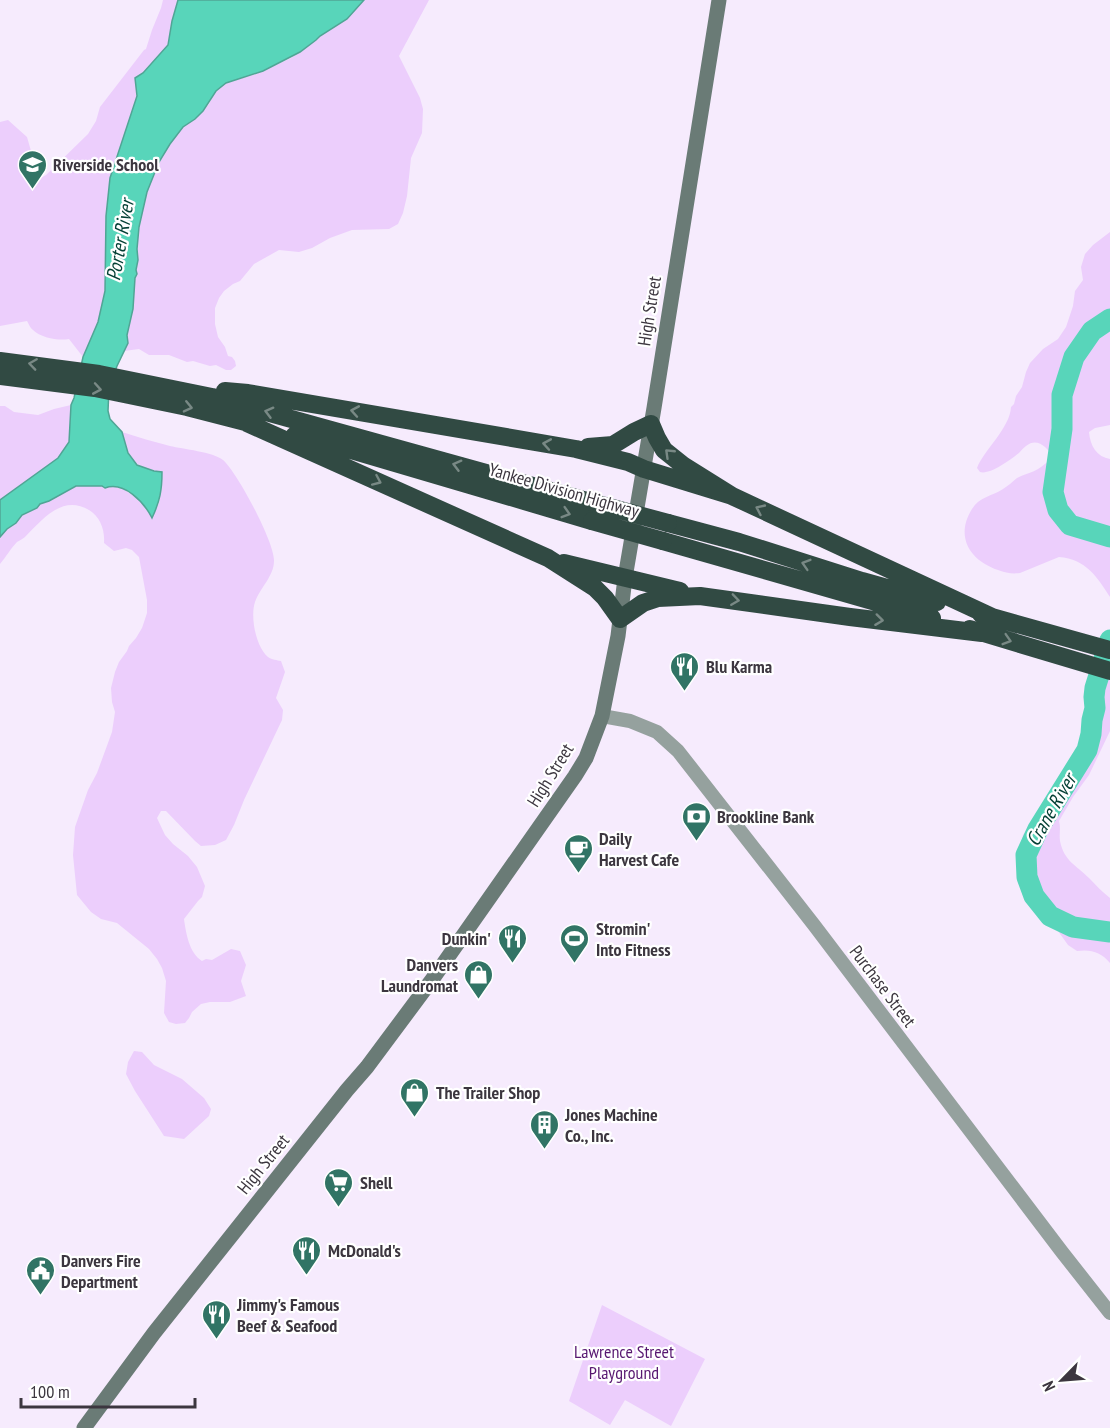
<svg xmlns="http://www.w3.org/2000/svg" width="1110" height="1428" font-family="'PT Sans Narrow',sans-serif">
<rect width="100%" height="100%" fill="#f6ebfd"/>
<!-- green -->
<path fill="#eccefc" d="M 163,0 L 178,0 L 172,21 L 168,45 L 143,73 L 135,79 L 137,96 L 110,178 L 106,216 L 105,291 L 98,322 L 83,357 L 69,339 C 59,341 41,338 33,330 C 30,328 29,324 27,321 L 0,326 L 0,122 L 8,120 L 27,137 L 39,179 L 46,175 L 88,134 L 96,121 L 100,107 L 144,50 L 146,49 L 152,30 L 161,8 Z
M 364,0 L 429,0 L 399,56 L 420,98 L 423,109 L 422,133 L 411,158 L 407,196 L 403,213 L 398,224 L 389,229 L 352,230 L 330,238 L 312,248 L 299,252 L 279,250 L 254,264 L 240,281 L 233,284 L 224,291 L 219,298 L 215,308 L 215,324 L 218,337 L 225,347 L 228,356 L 232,357 L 235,361 L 236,366 L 231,370 L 226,370 L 216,365 L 210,366 L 193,361 L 187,362 L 169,355 L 149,355 L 139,349 L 124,351 L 128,343 L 127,335 L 133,309 L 135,278 L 137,274 L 136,270 L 138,260 L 137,249 L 139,227 L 147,192 L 157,166 L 166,150 L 183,127 L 201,113 L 209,104 L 215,91 L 226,83 L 256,74 L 291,58 L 307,47 L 320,36 L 347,19 Z
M 1110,232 L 1110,425 L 1095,428 L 1089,432 C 1090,446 1097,457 1110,459 L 1110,597 C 1097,577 1086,559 1059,557 L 1020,573 C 1012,574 1006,573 998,570 C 969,560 955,536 972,509 C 979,497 992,496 1003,489 C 1008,486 1012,482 1017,478 C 1024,474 1032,473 1038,469 C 1043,466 1048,461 1053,457 C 1047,447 1037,437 1026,446 C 1023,448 1021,451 1019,453 C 1010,460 990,475 980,472 L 977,468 C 984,450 1010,428 1011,407 L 1014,404 L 1016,396 L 1022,387 L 1026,372 L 1030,363 L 1043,349 L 1058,339 L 1066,327 L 1073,306 L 1075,291 L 1083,280 L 1081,267 L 1085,254 L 1093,245 Z
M 71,405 L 69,442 L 58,458 L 0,500 L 0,406 L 5,406 L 14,412 L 38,415 L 54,409 Z
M 122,432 C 138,437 154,442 170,446 C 183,449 213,452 223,460 C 237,472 275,543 274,561 C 274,576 260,588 255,602 C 250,617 256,647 268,657 C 272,660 277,660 281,661 L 285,672 L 276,698 L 283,710 L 282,720 L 244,800 L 234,825 L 226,840 L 215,845 L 201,846 L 195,841 L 166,811 L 161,811 L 157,818 L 165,835 L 173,844 L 188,856 L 197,867 L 205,886 L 202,897 L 198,901 L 184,919 C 186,933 189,953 202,961 L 206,959 L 212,960 L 231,949 L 240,951 L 246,965 L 241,981 L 246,996 L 230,1002 L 210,1002 L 201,1004 L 192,1012 L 189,1018 L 185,1023 L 176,1024 L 169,1022 L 164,1013 L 166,981 L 162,968 L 157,959 L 149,949 L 117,923 L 101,919 L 91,912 L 77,895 L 73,855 L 75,827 L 88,790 L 97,773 L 112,732 L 115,712 L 112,702 L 111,688 L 115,672 L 119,662 L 127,651 L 129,646 L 136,638 L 142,628 L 147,613 L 147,600 L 139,557 L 132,550 L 126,548 L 114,551 L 104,543 C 105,529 100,517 89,510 C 62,494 42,520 25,537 C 23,539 20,540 17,542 C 11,548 6,557 0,564 L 0,537 L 7,529 L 16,523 L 22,515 L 37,508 L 40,504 L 49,501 L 76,486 L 112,486 L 123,489 L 140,500 L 152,517 L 159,503 L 162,486 L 154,471 C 129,463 129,457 122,432 Z
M 1110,634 L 1110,731 L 1089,775 L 1073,797 L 1059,821 C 1061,828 1059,834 1060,841 C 1064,861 1076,865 1089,878 C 1096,885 1102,892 1110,898 L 1110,963 C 1101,952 1091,949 1077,951 L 1068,945 L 1053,924 L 1041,915 L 1029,900 L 1020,877 L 1019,857 L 1023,835 L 1041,808 L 1064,782 L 1074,764 L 1083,745 L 1091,711 L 1088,704 L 1090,691 L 1100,665 L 1104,645 Z
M 134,1051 L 142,1052 L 154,1065 L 182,1079 L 204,1098 L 211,1109 L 209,1116 L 184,1139 L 164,1136 L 135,1091 L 126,1074 L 128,1062 Z
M 602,1305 L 705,1359 L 671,1426 L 625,1400 L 610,1425 L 569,1401 Z"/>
<!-- water -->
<path fill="#58d5ba" stroke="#50a595" stroke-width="1.5" d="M 178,0 L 364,0 L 347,19 L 320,36 L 316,40 L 300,52 L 263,71 L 226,83 L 216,91 L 203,111 L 195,119 L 183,127 L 170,144 L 159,162 L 147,192 L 139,227 L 137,249 L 138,260 L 136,270 L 137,274 L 135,278 L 133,309 L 127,335 L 128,343 L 117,366 L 109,388 L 108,411 L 110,419 L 122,432 L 128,453 L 137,465 L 154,471 L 162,472 C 162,490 160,501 152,518 C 144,502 124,481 105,488 L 102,486 L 76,486 L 49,501 L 40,504 L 37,508 L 22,515 L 16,523 L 7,529 L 0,537 L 0,500 L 58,458 L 69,442 L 71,405 L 74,398 L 83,357 L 98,322 L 105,291 L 106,216 L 110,178 L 137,96 L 135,78 L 143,73 L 168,45 L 172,21 Z"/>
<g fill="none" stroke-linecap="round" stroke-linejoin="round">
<!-- river -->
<path stroke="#58d5ba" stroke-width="21" d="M 1110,319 L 1092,331 L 1074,357 L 1062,395 L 1062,429 L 1053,492 L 1058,510 L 1070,525 L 1110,537
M 1110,640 L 1095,688 L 1094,697 L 1095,708 L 1092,720 L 1091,734 L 1087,750 L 1038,829 L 1026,855 L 1027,877 L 1034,896 L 1050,916 L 1073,927 L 1110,932"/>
<!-- tertiary -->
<path stroke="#95a19e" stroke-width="14" d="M 602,716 L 630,721 L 657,732 L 678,751 L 814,925 L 1062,1252 L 1110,1313"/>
<!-- secondary -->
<path stroke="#6a7b76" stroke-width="15" d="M 84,1428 L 154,1333 L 347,1090 L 367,1067 L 434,977 L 575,776 L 586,758 L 602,716 L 618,636 L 625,578 L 654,408 L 719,0"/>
<!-- motorway -->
<path stroke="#314a43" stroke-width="18" d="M 0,361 L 99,374 L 212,397 L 594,503
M 0,376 L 95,388 L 187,407 L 257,425
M 225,391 L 248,393 L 576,449 L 628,462 L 644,469 L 732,496
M 247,423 L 548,558 L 595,588 L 605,598 L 620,619 L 643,603 L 658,598 L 700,596 L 850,617 L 982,633
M 295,435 L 331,444 L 592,521
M 588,447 L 613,445 L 634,432 L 651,424 L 657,438 L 664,450 L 684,466 L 732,496 L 992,617
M 668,523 L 739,542 L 862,581 L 937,602
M 663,541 L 932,618
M 564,563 L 680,591
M 981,614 L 1110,650
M 970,629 L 1110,671"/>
<!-- motorway-bridge -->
<path stroke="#314a43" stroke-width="18" d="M 594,503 L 668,523
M 592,521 L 663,541"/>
</g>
<!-- one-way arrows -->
<defs><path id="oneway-chevron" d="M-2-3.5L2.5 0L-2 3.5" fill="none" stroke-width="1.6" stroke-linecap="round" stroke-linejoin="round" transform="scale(1.5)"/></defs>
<g stroke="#798985">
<use href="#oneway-chevron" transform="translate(33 364) rotate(-172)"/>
<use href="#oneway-chevron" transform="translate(97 389) rotate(10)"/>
<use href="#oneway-chevron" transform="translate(188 407) rotate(13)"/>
<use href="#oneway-chevron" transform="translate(355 411) rotate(-170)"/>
<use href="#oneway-chevron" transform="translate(269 412) rotate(-165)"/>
<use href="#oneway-chevron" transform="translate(547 444) rotate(-170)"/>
<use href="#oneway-chevron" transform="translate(669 453) rotate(-136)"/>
<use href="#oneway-chevron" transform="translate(457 465) rotate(-165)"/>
<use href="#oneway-chevron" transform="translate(377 481) rotate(24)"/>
<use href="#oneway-chevron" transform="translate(760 509) rotate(-155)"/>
<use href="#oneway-chevron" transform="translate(566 513) rotate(17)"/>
<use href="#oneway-chevron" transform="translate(806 564) rotate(-163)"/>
<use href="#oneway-chevron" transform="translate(735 600) rotate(8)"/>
<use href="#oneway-chevron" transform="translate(879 620) rotate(7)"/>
<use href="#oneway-chevron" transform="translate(1007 640) rotate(17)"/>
</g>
<!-- icons -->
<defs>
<symbol id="school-pin" viewBox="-11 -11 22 30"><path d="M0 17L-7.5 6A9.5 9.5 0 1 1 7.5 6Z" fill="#317465" stroke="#fff"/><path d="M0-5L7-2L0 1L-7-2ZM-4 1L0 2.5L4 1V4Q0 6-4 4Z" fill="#fff"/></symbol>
<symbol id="restaurant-pin" viewBox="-11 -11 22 30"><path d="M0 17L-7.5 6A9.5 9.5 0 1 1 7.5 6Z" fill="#317465" stroke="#fff"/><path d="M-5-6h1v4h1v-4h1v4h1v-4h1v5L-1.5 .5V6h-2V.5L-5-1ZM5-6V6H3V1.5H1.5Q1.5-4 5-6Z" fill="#fff"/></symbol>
<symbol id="bank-pin" viewBox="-11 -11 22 30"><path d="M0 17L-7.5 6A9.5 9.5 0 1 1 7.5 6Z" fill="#317465" stroke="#fff"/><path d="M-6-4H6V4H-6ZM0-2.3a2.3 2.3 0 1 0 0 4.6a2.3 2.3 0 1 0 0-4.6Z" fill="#fff"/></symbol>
<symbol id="cafe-pin" viewBox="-11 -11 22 30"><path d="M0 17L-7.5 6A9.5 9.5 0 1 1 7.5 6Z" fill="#317465" stroke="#fff"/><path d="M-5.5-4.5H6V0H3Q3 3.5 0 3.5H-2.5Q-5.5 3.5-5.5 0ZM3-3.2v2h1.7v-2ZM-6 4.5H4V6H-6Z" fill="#fff"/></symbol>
<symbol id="stadium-pin" viewBox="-11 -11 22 30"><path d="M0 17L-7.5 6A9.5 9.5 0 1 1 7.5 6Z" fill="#317465" stroke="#fff"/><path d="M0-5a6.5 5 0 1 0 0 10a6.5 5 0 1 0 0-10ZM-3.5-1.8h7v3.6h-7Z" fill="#fff"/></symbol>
<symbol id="shop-pin" viewBox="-11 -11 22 30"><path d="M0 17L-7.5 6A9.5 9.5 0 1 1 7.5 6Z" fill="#317465" stroke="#fff"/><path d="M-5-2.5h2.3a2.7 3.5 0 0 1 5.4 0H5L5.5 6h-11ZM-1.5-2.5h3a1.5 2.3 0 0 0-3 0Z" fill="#fff"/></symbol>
<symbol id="building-pin" viewBox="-11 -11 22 30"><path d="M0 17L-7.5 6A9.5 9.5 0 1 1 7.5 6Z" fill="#317465" stroke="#fff"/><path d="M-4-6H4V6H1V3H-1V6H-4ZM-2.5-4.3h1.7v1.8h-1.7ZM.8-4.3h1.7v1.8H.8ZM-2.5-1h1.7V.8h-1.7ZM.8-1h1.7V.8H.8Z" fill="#fff"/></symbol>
<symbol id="supermarket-pin" viewBox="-11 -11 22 30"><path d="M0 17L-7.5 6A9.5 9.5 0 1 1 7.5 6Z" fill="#317465" stroke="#fff"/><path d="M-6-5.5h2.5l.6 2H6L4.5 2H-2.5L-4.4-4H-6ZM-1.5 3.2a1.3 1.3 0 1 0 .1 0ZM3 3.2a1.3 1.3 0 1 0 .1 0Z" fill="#fff"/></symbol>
<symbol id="civic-pin" viewBox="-11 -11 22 30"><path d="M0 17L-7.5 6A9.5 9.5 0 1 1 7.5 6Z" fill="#317465" stroke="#fff"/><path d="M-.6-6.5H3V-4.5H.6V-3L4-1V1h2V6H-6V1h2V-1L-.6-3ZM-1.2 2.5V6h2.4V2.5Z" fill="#fff"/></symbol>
</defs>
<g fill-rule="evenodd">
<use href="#school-pin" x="16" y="148" width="33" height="45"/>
<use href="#restaurant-pin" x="668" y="650" width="33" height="45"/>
<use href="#bank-pin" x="680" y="800" width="33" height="45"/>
<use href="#cafe-pin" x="562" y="832" width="33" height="45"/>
<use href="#restaurant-pin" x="496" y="922" width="33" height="45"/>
<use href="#stadium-pin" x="558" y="922" width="33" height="45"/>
<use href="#shop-pin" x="462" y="958" width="33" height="45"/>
<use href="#shop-pin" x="398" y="1076" width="33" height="45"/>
<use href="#building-pin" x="528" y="1108" width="33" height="45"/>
<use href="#supermarket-pin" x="322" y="1166" width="33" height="45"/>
<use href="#restaurant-pin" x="290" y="1234" width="33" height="45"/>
<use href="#civic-pin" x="24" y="1254" width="33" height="45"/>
<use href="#restaurant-pin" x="200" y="1298" width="33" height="45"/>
</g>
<g text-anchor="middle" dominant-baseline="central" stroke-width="4.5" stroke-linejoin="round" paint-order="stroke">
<!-- poi labels -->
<g font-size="18" font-weight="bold" fill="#3c363f" stroke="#fff" text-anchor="start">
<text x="53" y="164">Riverside School</text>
<text x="706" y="666">Blu Karma</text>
<text x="717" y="816">Brookline Bank</text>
<text x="599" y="838">Daily<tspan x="599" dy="21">Harvest Cafe</tspan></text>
<text x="596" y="928">Stromin'<tspan x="596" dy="21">Into Fitness</tspan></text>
<text x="491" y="938" text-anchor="end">Dunkin'</text>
<text x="458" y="964" text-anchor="end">Danvers<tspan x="458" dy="21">Laundromat</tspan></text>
<text x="436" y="1092">The Trailer Shop</text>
<text x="565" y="1114">Jones Machine<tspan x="565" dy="21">Co., Inc.</tspan></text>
<text x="360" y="1182">Shell</text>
<text x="328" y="1250">McDonald's</text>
<text x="61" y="1260">Danvers Fire<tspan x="61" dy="21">Department</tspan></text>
<text x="237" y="1304">Jimmy's Famous<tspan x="237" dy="21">Beef &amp; Seafood</tspan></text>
</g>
<!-- street labels -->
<g font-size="18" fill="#3c363f" stroke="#fff">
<text transform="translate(649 311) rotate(-81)">High Street</text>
<text transform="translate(564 490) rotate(16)">Yankee Division Highway</text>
<text transform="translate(550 775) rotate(-58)">High Street</text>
<text transform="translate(883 986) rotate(53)">Purchase Street</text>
<text transform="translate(263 1164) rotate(-51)">High Street</text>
</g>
<!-- park labels -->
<g font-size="18" fill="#571770" stroke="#fff">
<text x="624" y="1351">Lawrence Street<tspan x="624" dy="21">Playground</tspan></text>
</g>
<!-- water labels -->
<g font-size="20" font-style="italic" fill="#033f34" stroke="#fff">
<text transform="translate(120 240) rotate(-80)">Porter River</text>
<text transform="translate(1051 810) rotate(-60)">Crane River</text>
</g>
</g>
<!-- north arrow -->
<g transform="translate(1062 1380) rotate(245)" stroke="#ffffff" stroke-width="4.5" paint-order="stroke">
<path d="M0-4.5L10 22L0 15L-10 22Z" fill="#3c363f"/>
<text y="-9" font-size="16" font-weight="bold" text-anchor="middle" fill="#3c363f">N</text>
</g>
<!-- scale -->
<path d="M21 1398v9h174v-9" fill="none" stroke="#3c363f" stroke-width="3"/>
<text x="30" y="1398" font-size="18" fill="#3c363f" stroke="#ffffff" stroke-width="4.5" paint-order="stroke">100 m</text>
</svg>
